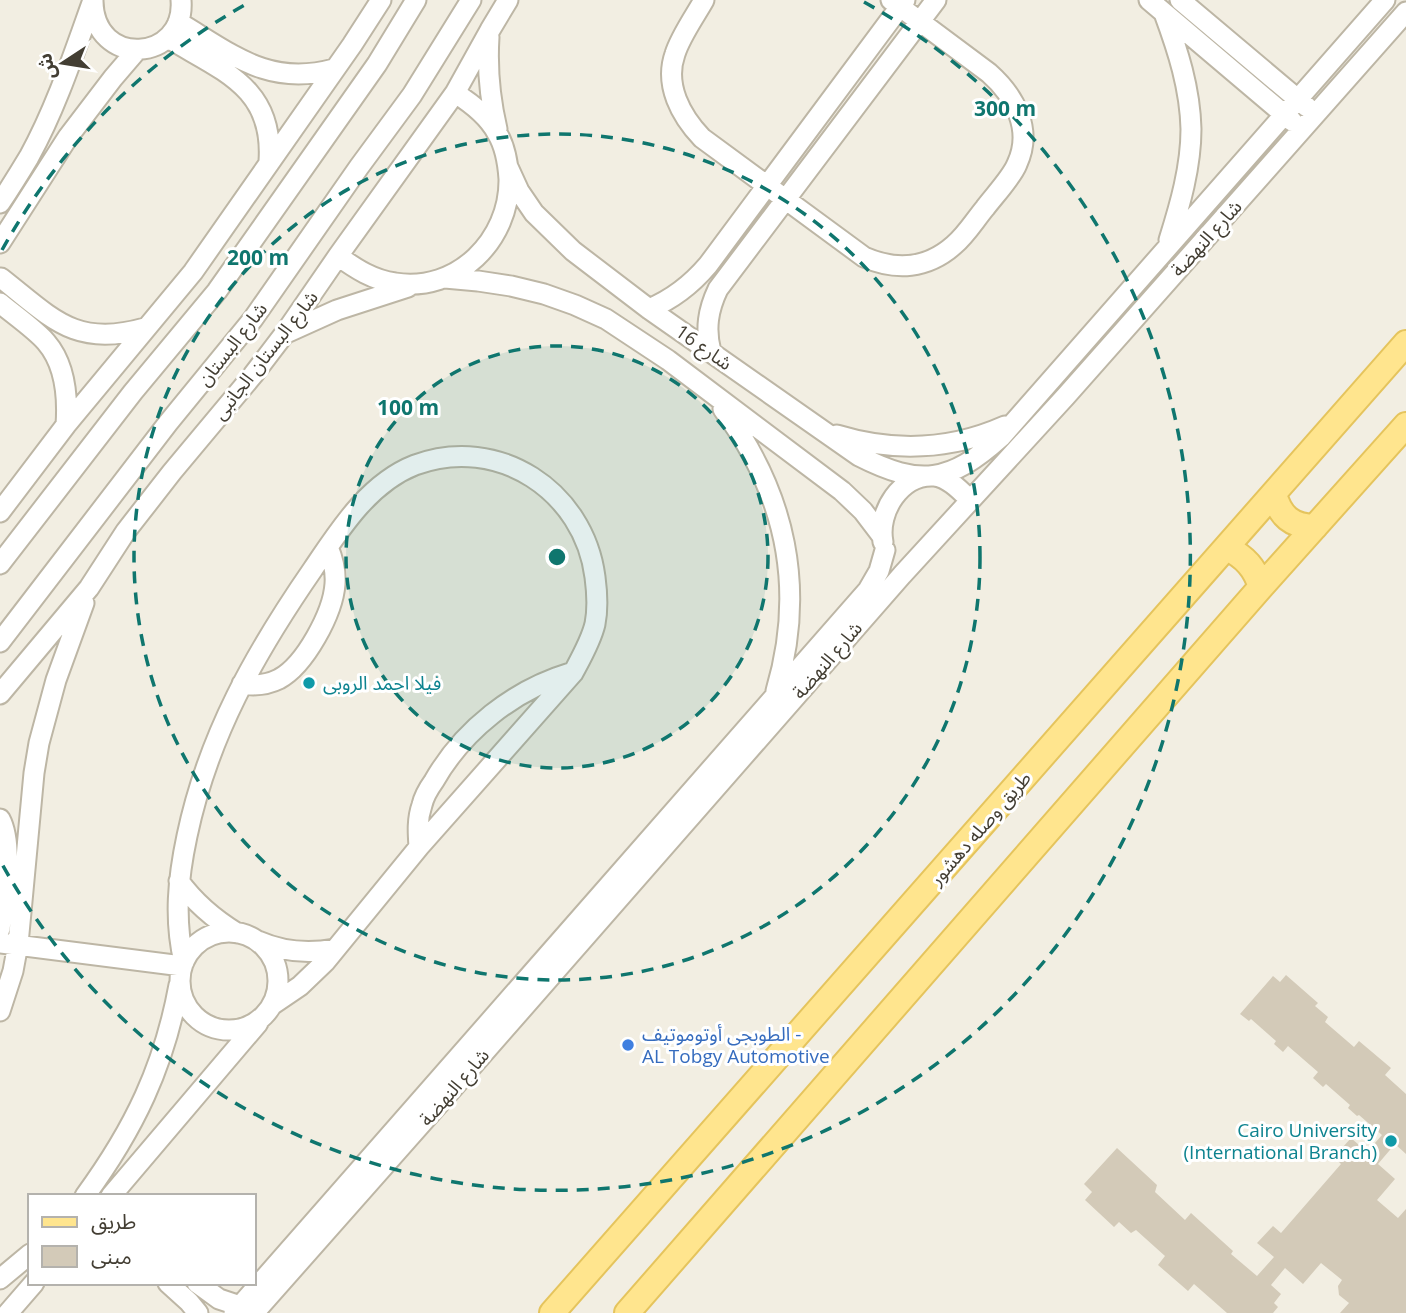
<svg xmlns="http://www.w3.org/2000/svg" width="1406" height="1313" font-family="'Open Sans','Noto Sans Arabic',sans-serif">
<rect width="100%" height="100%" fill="#f2eee2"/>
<!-- building -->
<path fill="#d3cab8" d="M 1286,975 L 1318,1003 L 1315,1006 L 1328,1017 L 1325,1022 L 1354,1047 L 1359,1041 L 1391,1068 L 1385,1075 L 1406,1094 L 1406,1154 L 1395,1144 L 1378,1164 L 1395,1179 L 1377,1200 L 1398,1218 L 1406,1209 L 1406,1313 L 1340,1313 L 1349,1303 L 1339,1295 L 1338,1286 L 1342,1280 L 1321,1263 L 1303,1284 L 1285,1268 L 1271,1285 L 1281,1294 L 1274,1303 L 1278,1307 L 1273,1313 L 1227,1313 L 1194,1284 L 1188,1291 L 1158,1265 L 1165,1256 L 1136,1230 L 1131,1233 L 1119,1222 L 1114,1227 L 1085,1200 L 1092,1192 L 1084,1184 L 1117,1148 L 1157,1185 L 1155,1192 L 1185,1220 L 1191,1213 L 1233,1251 L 1231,1254 L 1257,1276 L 1274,1257 L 1257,1243 L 1273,1226 L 1281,1233 L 1341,1164 L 1334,1157 L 1351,1138 L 1367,1152 L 1382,1135 L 1359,1115 L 1357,1116 L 1348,1108 L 1350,1105 L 1326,1084 L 1323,1087 L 1313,1078 L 1318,1072 L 1288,1046 L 1283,1052 L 1274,1044 L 1276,1041 L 1251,1019 L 1249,1021 L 1240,1014 L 1273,976 L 1280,982 Z"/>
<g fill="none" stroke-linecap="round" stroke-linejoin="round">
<defs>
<path id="minor" d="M 704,0 C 695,16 680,37 675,54 C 664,85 681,116 702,138 L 864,257 C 896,271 927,269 954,245 C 966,235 975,220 985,208 C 994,196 1012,177 1017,164 C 1033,130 1015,96 989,73 L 891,0
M 1149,0 L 1292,121
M 1180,0 L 1307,107
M 93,1 C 94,69 186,62 181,0
M 1164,13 C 1178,51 1190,88 1191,129 C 1191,167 1180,205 1169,240
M 178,22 C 232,54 268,87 334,69
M 489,37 C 487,68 490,99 497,129
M 168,38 C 222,71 274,87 269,161
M 508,167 L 519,191 L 534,213 L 573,251 L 649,309 L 859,456 C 920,487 950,483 1001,437 L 1385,0
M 0,203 C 10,188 20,172 29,157 C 56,108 74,53 93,0
M 0,243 L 68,137 L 113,78 L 137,50
M 338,256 C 356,269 373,280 395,283 C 457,293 510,240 509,179 C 508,164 505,146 497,133 C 488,116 471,103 455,93
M 1,278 C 52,318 75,348 145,328
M 445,278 L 478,281 L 511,286 L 544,294 L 575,305 L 606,319 L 668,360 L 842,491 L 863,511 L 882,536
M 0,303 C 13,314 36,330 46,342 C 65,364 68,397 66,425
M 649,309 C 673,299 691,285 708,265 L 905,0
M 286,333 L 337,310 L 408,287
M 711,352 C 705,329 708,310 718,289 L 936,0
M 723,409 C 786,494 806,589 776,691
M 837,435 C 893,452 951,450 1005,426
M 0,512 L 66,425 L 193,272 L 352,45 L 381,0
M 883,542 C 877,512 901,474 934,476 C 948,477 961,491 970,500
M 0,564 L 133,392 L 217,291 L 377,64 L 416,0
M 0,642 L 168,423 L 253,319 L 359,167 L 412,95 L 471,0
M 242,684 C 255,686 267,685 279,679 C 305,665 333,613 335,584 C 336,571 333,559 328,547
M 0,694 L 89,588 L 126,531 L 172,472 L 253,375 L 285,333 L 338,256 L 455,93 L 490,30 L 508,0
M 0,819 C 14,845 4,899 0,929
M 419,847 C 418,833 417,819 422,805 C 424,796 429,788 434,781 C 463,730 514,690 570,673
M 179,881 C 195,903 214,919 237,933
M180 981a49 49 0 1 1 98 0a49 49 0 1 1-98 0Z
M 258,941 C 283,952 308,954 335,949
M 0,943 L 182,966
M 184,962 C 174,919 178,878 187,836 C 208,736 255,653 313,569 C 340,529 369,483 415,465 C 498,434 584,491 595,577 C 597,592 598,609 595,624 C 591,641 581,658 573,673 L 419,847 L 325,962 L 300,986 L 272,1005
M 0,1011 L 13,971 L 18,944 L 34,773 L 39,743 L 56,680 L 84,603
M 85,1196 C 134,1129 164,1067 179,985
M 111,1196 L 258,1023
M 0,1279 L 30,1254
M 168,1283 L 189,1302 L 198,1313
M 197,1283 L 219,1299 L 240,1306 L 247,1312
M 8,1313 L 34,1283
M 234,1313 L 868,590 L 879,571 L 885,550
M 254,1313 L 453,1088 L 902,575 L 1066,396 L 1406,12"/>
<path id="major" d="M 1274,494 C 1280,516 1291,526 1315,527
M 1227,548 C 1245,557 1255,568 1261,587
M 552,1313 L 1406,343
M 627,1313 L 1261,587 L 1406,425"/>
</defs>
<!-- minor casing -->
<use href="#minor" stroke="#bdb6a5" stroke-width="23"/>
<!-- major casing -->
<use href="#major" stroke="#e5c45d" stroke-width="28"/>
<!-- minor -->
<use href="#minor" stroke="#fff" stroke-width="19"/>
<!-- major -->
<use href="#major" stroke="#ffe58e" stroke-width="24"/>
</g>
<!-- distance rings -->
<circle cx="557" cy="557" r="211" fill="#0f766e" fill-opacity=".12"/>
<g fill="none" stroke="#0f766e" stroke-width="3.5" stroke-dasharray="12 9">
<circle cx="557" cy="557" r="211"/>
<circle cx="557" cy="557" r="423"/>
<path d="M2 250A634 634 0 0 1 250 2M864 2A634 634 0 1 1 2 864"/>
</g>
<!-- markers -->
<g fill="#0f9aa8" stroke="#fff" stroke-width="2.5">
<circle cx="309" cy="683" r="7"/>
<circle cx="1391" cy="1141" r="7"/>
</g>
<circle fill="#3f7fe0" stroke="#fff" stroke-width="2.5" cx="628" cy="1045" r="7"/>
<g text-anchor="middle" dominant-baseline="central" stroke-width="6" stroke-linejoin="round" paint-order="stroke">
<!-- street labels -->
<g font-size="19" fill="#433e33" stroke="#fff">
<text transform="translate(1206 238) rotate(-48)">شارع النهضة</text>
<text transform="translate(232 344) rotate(-52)">شارع البستان</text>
<text transform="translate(704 347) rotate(35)">شارع 16</text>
<text transform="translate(265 355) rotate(-52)">شارع البستان الجانبى</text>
<text transform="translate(827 660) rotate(-49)">شارع النهضة</text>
<text transform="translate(980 828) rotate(-49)">طريق وصله دهشور</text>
<text transform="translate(454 1087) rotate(-49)">شارع النهضة</text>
</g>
<!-- culture labels -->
<g font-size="19" fill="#0d838f" stroke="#fff" text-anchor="start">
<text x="323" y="683">فيلا احمد الروبى</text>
<text x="1377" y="1130" text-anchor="end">Cairo University<tspan x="1377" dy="22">(International Branch)</tspan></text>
</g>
<!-- shop labels -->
<g font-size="19" fill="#366cbe" stroke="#fff" text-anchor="start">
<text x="642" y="1034">الطوبجى أوتوموتيف -<tspan x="642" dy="22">AL Tobgy Automotive</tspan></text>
</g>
</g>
<circle cx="557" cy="557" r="10" fill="#0f766e" stroke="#fff" stroke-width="3.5"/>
<g font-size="21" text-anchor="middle" font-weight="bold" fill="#0f766e" stroke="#fff" stroke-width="6" stroke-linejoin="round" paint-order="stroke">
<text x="1005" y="116">300 m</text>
<text x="258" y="265">200 m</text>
<text x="408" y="415">100 m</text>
</g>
<!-- legend -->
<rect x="28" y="1194" width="228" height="91" fill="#ffffff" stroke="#b4b2ad" stroke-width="2"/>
<rect x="42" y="1217" width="35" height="10" fill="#ffe58e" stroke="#b4b2ad" stroke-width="2"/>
<text x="91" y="1229" font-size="21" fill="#433e33">طريق</text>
<rect x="42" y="1246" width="35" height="21" fill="#d3cab8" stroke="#b4b2ad" stroke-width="2"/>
<text x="91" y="1264" font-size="21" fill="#433e33">مبنى</text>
<!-- north arrow -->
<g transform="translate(63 63) rotate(258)" stroke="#ffffff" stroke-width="5" paint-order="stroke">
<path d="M0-5L12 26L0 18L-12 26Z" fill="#433e33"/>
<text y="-10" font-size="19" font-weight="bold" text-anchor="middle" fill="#433e33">ش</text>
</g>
</svg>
